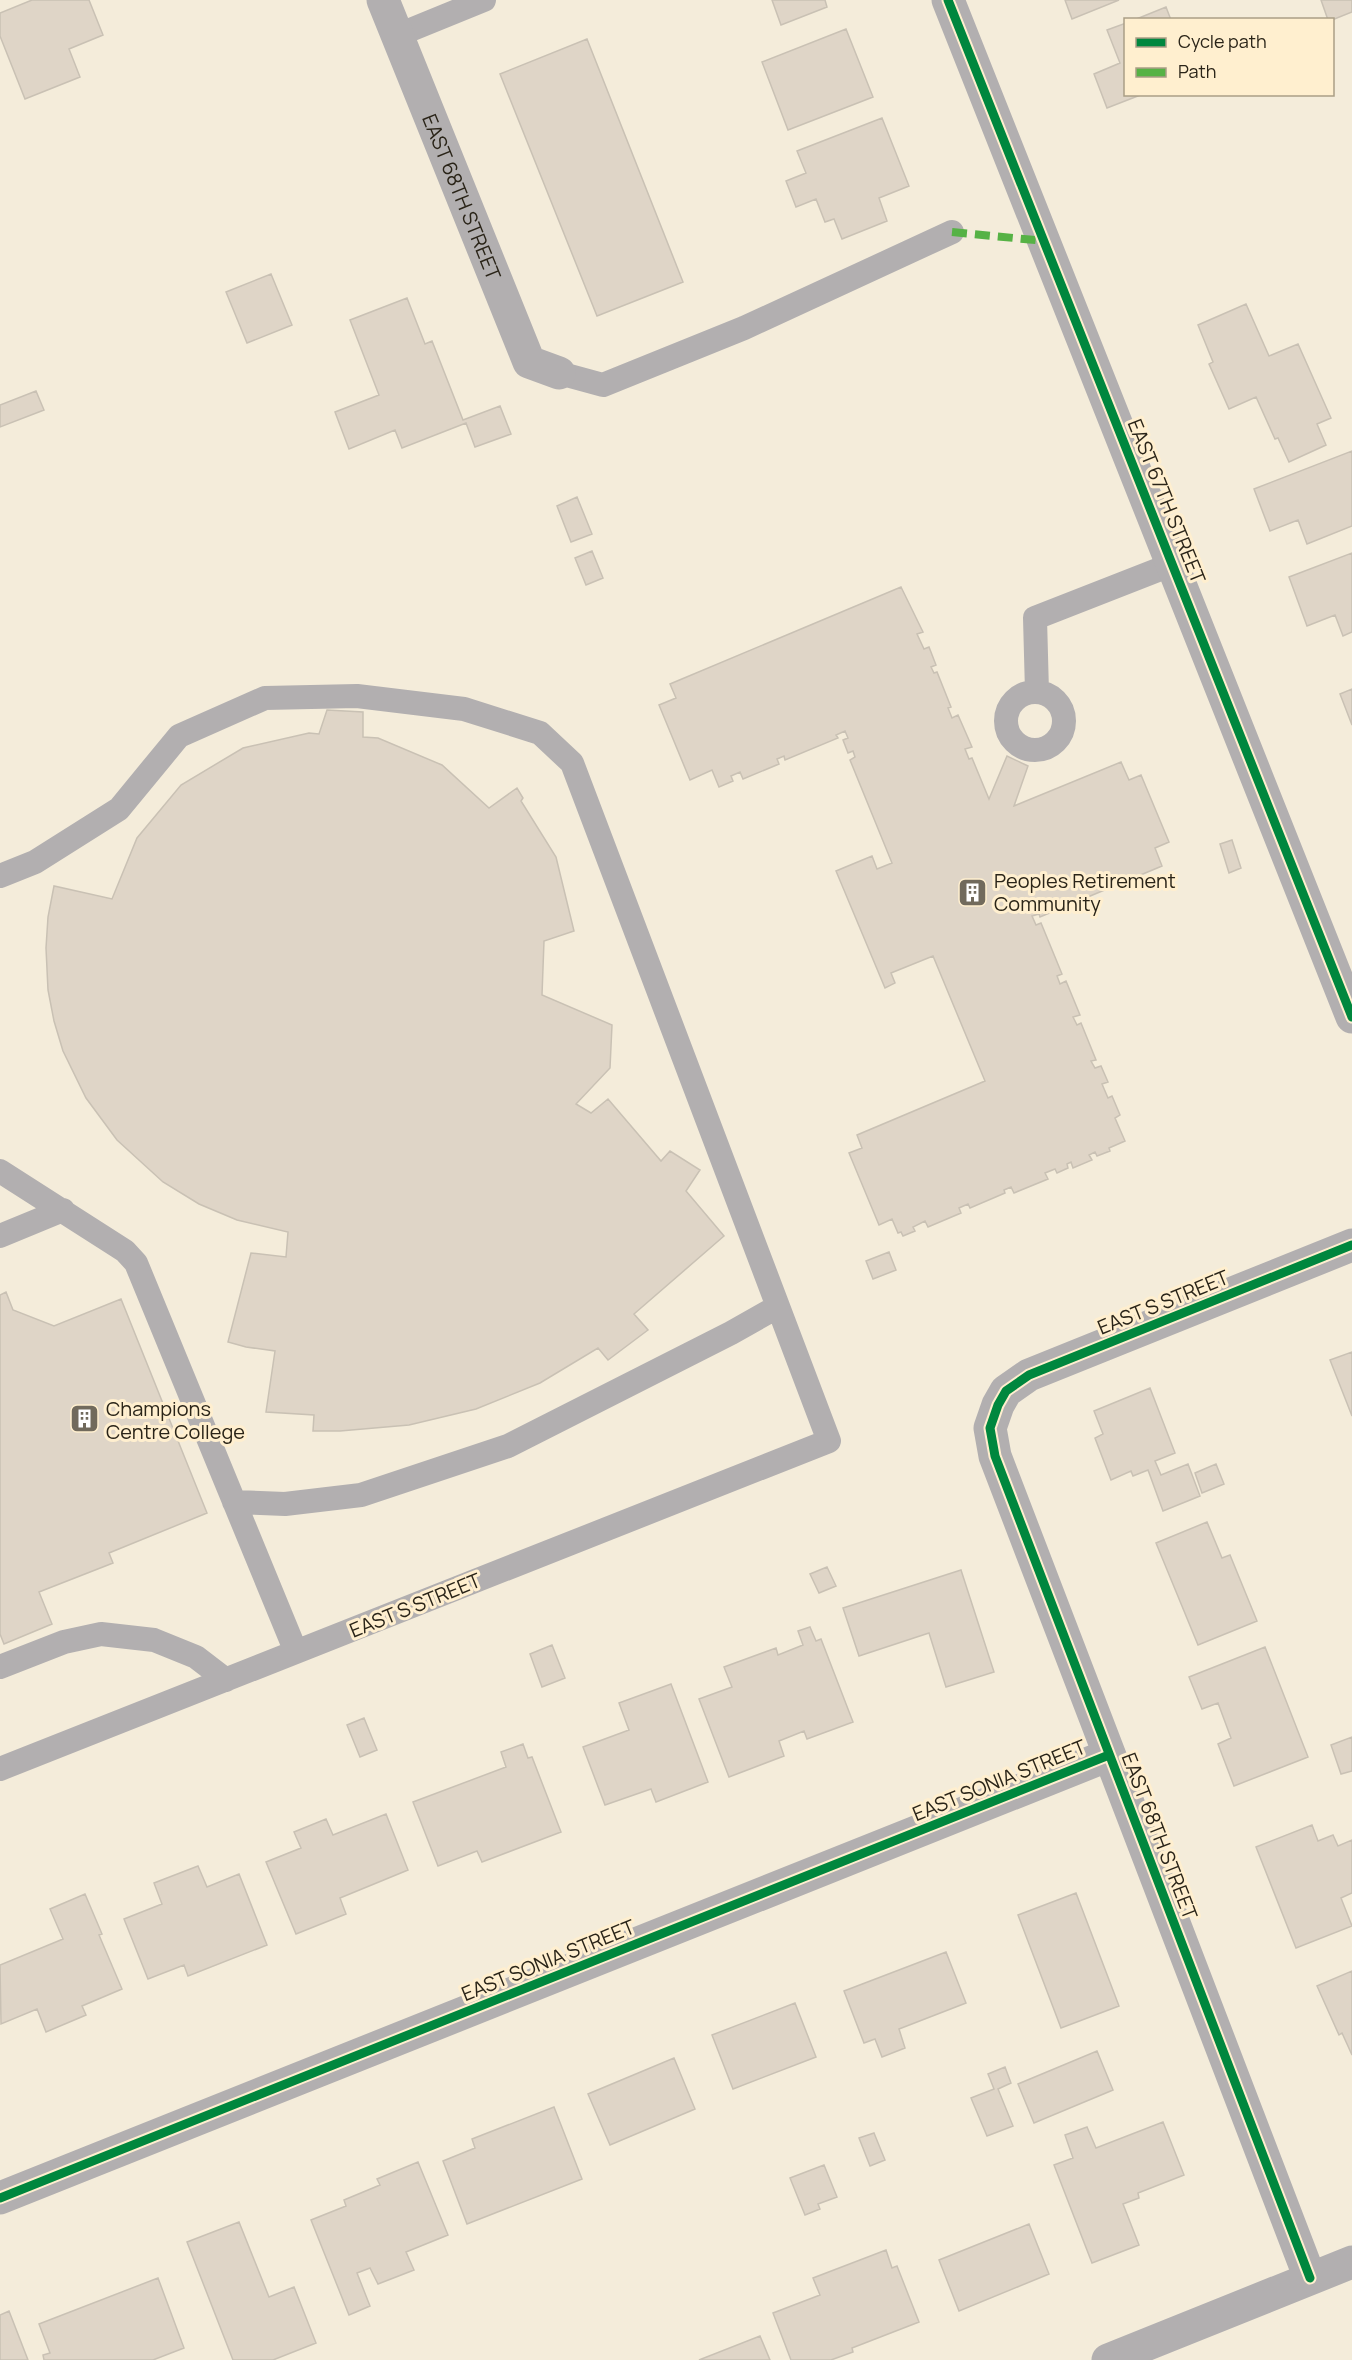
<svg xmlns="http://www.w3.org/2000/svg" width="1352" height="2360" font-family="Manrope,sans-serif">
<rect width="100%" height="100%" fill="#f4ecda"/>
<!-- building -->
<path fill="#dfd5c7" stroke="#c9c1b4" stroke-width="1.5" d="M 32,0 L 89,0 L 103,35 L 69,49 L 80,77 L 25,99 L 0,36 L 0,13 Z
M 772,0 L 825,0 L 827,7 L 781,25 Z
M 1065,0 L 1119,0 L 1072,19 Z
M 1321,0 L 1352,0 L 1352,12 L 1332,20 L 1328,20 Z
M 1166,7 L 1171,20 L 1134,20 Z
M 1126,23 L 1126,94 L 1143,94 L 1107,108 L 1094,74 L 1120,63 L 1107,30 Z
M 846,29 L 873,97 L 788,130 L 762,62 Z
M 587,39 L 683,282 L 597,316 L 500,74 Z
M 882,118 L 909,186 L 879,198 L 887,221 L 842,239 L 834,219 L 825,222 L 816,199 L 796,207 L 786,181 L 806,173 L 797,151 Z
M 271,274 L 292,325 L 247,343 L 226,292 Z
M 407,298 L 425,344 L 432,341 L 463,420 L 500,406 L 511,434 L 475,447 L 466,423 L 402,448 L 395,430 L 349,449 L 335,412 L 379,395 L 350,320 Z
M 1246,304 L 1269,356 L 1298,344 L 1331,418 L 1317,424 L 1326,445 L 1289,462 L 1278,438 L 1275,439 L 1256,397 L 1229,409 L 1209,364 L 1213,362 L 1198,325 Z
M 36,391 L 44,410 L 0,427 L 0,405 Z
M 1352,451 L 1352,526 L 1307,544 L 1298,520 L 1270,531 L 1254,489 Z
M 577,497 L 592,534 L 571,542 L 557,506 Z
M 592,551 L 603,578 L 586,585 L 575,558 Z
M 1352,553 L 1352,632 L 1343,636 L 1335,615 L 1307,626 L 1289,577 Z
M 901,587 L 923,632 L 917,634 L 924,649 L 929,647 L 936,665 L 931,667 L 934,673 L 937,672 L 951,707 L 948,708 L 952,718 L 958,715 L 972,747 L 965,749 L 969,759 L 972,758 L 989,799 L 1007,756 L 1028,766 L 1014,806 L 1121,762 L 1129,780 L 1141,775 L 1169,842 L 1155,848 L 1162,866 L 1040,917 L 1039,914 L 1032,916 L 1036,925 L 1041,923 L 1062,974 L 1057,976 L 1060,984 L 1066,981 L 1080,1015 L 1073,1017 L 1077,1025 L 1081,1023 L 1096,1060 L 1091,1061 L 1095,1068 L 1101,1066 L 1108,1082 L 1102,1084 L 1108,1098 L 1112,1096 L 1120,1115 L 1115,1118 L 1125,1141 L 1109,1148 L 1110,1151 L 1097,1156 L 1095,1152 L 1089,1155 L 1092,1160 L 1073,1168 L 1071,1162 L 1067,1164 L 1068,1168 L 1057,1173 L 1055,1169 L 1045,1173 L 1048,1179 L 1014,1193 L 1011,1187 L 1004,1190 L 1005,1193 L 970,1208 L 968,1204 L 959,1208 L 961,1213 L 928,1227 L 925,1221 L 913,1227 L 915,1231 L 903,1236 L 901,1232 L 898,1233 L 892,1219 L 879,1225 L 849,1153 L 862,1148 L 857,1135 L 985,1081 L 933,956 L 891,973 L 895,983 L 885,988 L 836,871 L 872,856 L 877,869 L 892,863 L 850,760 L 855,757 L 853,751 L 848,753 L 843,740 L 848,738 L 845,731 L 836,735 L 838,738 L 785,760 L 784,756 L 777,759 L 779,764 L 743,779 L 740,772 L 731,776 L 733,781 L 719,787 L 712,770 L 690,780 L 659,705 L 676,698 L 670,684 Z
M 1352,689 L 1352,725 L 1340,694 Z
M 327,710 L 363,712 L 363,737 L 378,738 L 442,765 L 489,808 L 517,788 L 523,798 L 521,801 L 556,857 L 574,931 L 544,941 L 542,995 L 612,1025 L 610,1068 L 576,1104 L 591,1113 L 608,1099 L 661,1161 L 670,1151 L 700,1170 L 686,1191 L 724,1236 L 634,1314 L 648,1330 L 608,1360 L 598,1348 L 540,1383 L 476,1409 L 409,1425 L 340,1431 L 313,1431 L 314,1415 L 266,1412 L 275,1351 L 246,1347 L 228,1342 L 251,1253 L 286,1257 L 288,1232 L 237,1220 L 199,1204 L 163,1182 L 117,1140 L 86,1098 L 63,1051 L 54,1021 L 48,990 L 46,948 L 48,917 L 54,886 L 112,899 L 137,838 L 181,785 L 243,748 L 309,733 L 319,734 Z
M 1232,840 L 1241,868 L 1229,873 L 1220,844 Z
M 889,1252 L 896,1270 L 873,1279 L 866,1261 Z
M 6,1292 L 13,1310 L 54,1326 L 121,1299 L 207,1513 L 109,1553 L 113,1563 L 39,1592 L 52,1624 L 4,1644 L 0,1634 L 0,1295 Z
M 1352,1352 L 1352,1416 L 1330,1360 Z
M 1150,1388 L 1175,1453 L 1155,1461 L 1161,1475 L 1188,1464 L 1200,1496 L 1163,1511 L 1148,1470 L 1133,1476 L 1131,1471 L 1111,1480 L 1095,1438 L 1103,1434 L 1094,1411 Z
M 1216,1464 L 1224,1484 L 1202,1493 L 1195,1473 Z
M 1207,1522 L 1222,1558 L 1230,1555 L 1257,1621 L 1198,1645 L 1156,1543 Z
M 827,1567 L 836,1586 L 819,1593 L 810,1574 Z
M 961,1570 L 994,1672 L 946,1687 L 929,1633 L 859,1656 L 843,1608 Z
M 810,1627 L 816,1641 L 821,1639 L 853,1722 L 807,1739 L 804,1731 L 779,1741 L 784,1756 L 729,1777 L 699,1699 L 732,1687 L 724,1667 L 776,1648 L 778,1655 L 803,1645 L 798,1631 Z
M 552,1645 L 565,1678 L 542,1687 L 530,1654 Z
M 1265,1647 L 1308,1757 L 1234,1786 L 1218,1744 L 1231,1738 L 1218,1703 L 1202,1709 L 1189,1677 Z
M 671,1684 L 708,1782 L 656,1802 L 651,1789 L 605,1805 L 583,1747 L 629,1730 L 619,1703 Z
M 364,1718 L 377,1750 L 360,1757 L 347,1725 Z
M 1352,1737 L 1352,1771 L 1341,1774 L 1331,1745 Z
M 523,1744 L 528,1758 L 532,1757 L 561,1832 L 482,1862 L 477,1851 L 438,1866 L 413,1802 L 506,1767 L 501,1752 Z
M 386,1814 L 408,1870 L 340,1898 L 346,1914 L 296,1934 L 266,1862 L 301,1848 L 294,1832 L 326,1819 L 333,1835 Z
M 1312,1825 L 1318,1841 L 1333,1835 L 1338,1846 L 1352,1840 L 1352,1893 L 1341,1898 L 1352,1926 L 1296,1948 L 1256,1847 Z
M 198,1866 L 207,1887 L 239,1874 L 267,1945 L 188,1976 L 184,1965 L 148,1979 L 124,1919 L 162,1904 L 154,1883 Z
M 1076,1893 L 1119,2006 L 1061,2028 L 1018,1915 Z
M 85,1894 L 102,1934 L 99,1935 L 122,1989 L 82,2006 L 86,2015 L 46,2032 L 37,2009 L 1,2024 L 0,1965 L 63,1939 L 50,1909 Z
M 946,1952 L 966,2003 L 899,2029 L 905,2048 L 882,2057 L 875,2039 L 864,2043 L 844,1991 Z
M 1352,1971 L 1352,2055 L 1342,2033 L 1339,2035 L 1317,1986 Z
M 795,2003 L 816,2057 L 733,2089 L 712,2035 Z
M 1097,2051 L 1113,2090 L 1034,2123 L 1018,2084 Z
M 674,2058 L 695,2109 L 610,2145 L 588,2094 Z
M 1005,2067 L 1011,2083 L 998,2089 L 1013,2126 L 987,2136 L 971,2098 L 994,2089 L 988,2074 Z
M 554,2107 L 582,2179 L 467,2224 L 443,2161 L 475,2148 L 472,2139 Z
M 1163,2122 L 1184,2175 L 1138,2193 L 1139,2198 L 1123,2204 L 1139,2245 L 1092,2263 L 1054,2165 L 1073,2158 L 1065,2135 L 1087,2127 L 1096,2148 Z
M 874,2133 L 885,2160 L 870,2166 L 859,2138 Z
M 418,2162 L 448,2235 L 406,2252 L 414,2270 L 378,2284 L 370,2268 L 357,2273 L 370,2306 L 349,2315 L 311,2220 L 346,2206 L 344,2200 L 380,2185 L 377,2179 Z
M 824,2165 L 837,2197 L 818,2204 L 820,2209 L 805,2215 L 790,2178 Z
M 239,2222 L 269,2297 L 294,2287 L 316,2343 L 273,2360 L 233,2360 L 187,2242 Z
M 1029,2224 L 1049,2274 L 959,2311 L 939,2260 Z
M 886,2250 L 892,2268 L 897,2266 L 919,2322 L 852,2348 L 853,2352 L 831,2360 L 791,2360 L 773,2313 L 820,2295 L 813,2278 Z
M 158,2278 L 184,2348 L 153,2360 L 44,2360 L 43,2355 L 50,2353 L 39,2324 Z
M 9,2311 L 28,2360 L 0,2360 L 0,2315 Z
M 760,2336 L 770,2360 L 699,2360 Z"/>
<g fill="none" stroke-linecap="round" stroke-linejoin="round">
<!-- lane -->
<path stroke="#b2afb0" stroke-width="24" d="M 398,35 L 484,0
M 559,373 L 603,385 L 744,328 L 952,232
M 1037,692 L 1035,618 L 1173,564
M1006 721a29 29 0 1 1 58 0a29 29 0 1 1-58 0Z
M 0,876 L 35,862 L 119,809 L 179,736 L 265,698 L 357,696 L 464,709 L 540,733 L 572,763 L 829,1441 L 0,1769
M 0,1171 L 125,1251 L 136,1263 L 296,1652
M 0,1236 L 63,1210
M 234,1502 L 285,1504 L 361,1495 L 508,1446 L 731,1333 L 777,1307
M 0,1667 L 64,1642 L 101,1634 L 154,1640 L 196,1657 L 226,1680"/>
<!-- street -->
<g stroke="#b2afb0" stroke-width="33">
<path id="s1" d="M 383,0 L 529,362 L 559,373"/>
<path d="M 948,0 L 1352,1017"/>
<path d="M 0,2198 L 1109,1755"/>
<path d="M 1310,2278 L 995,1456 L 990,1428 L 998,1405 L 1006,1391 L 1029,1375 L 1352,1245"/>
<path d="M 1108,2360 L 1352,2262"/>
</g>
<!-- quiet -->
<path stroke="#56b245" stroke-width="8" stroke-dasharray="15 8" stroke-linecap="butt" d="M 952,232 L 1045,241"/>
<defs>
<path id="cycleway" d="M 948,0 L 1352,1017
M 0,2198 L 1109,1755
M 1310,2278 L 995,1456 L 990,1428 L 998,1405 L 1006,1391 L 1029,1375 L 1352,1245"/>
</defs>
<!-- cycleway casing -->
<use href="#cycleway" stroke="#ffefcf" stroke-width="13"/>
<!-- cycleway -->
<use href="#cycleway" stroke="#00873e" stroke-width="9"/>
</g>
<!-- icons -->
<defs>
<symbol id="building-square" viewBox="-11 -11 22 22"><rect x="-9" y="-9" width="18" height="18" rx="4" fill="#716a5c" stroke="#ffefcf"/><path d="M-4-6H4V6H1V3H-1V6H-4ZM-2.5-4.3h1.7v1.8h-1.7ZM.8-4.3h1.7v1.8H.8ZM-2.5-1h1.7V.8h-1.7ZM.8-1h1.7V.8H.8Z" fill="#fff"/></symbol>
</defs>
<g fill-rule="evenodd">
<use href="#building-square" x="956" y="876" width="33" height="33"/>
<use href="#building-square" x="68" y="1402" width="33" height="33"/>
</g>
<g text-anchor="middle" dominant-baseline="central" stroke-width="6" stroke-linejoin="round" paint-order="stroke">
<!-- street labels -->
<g font-size="20" fill="#2a2418" stroke="#ffefcf">
<text stroke="none"><textPath href="#s1" startOffset="212">EAST 68TH STREET</textPath></text>
<text transform="translate(1167 501) rotate(68)">EAST 67TH STREET</text>
<text transform="translate(1163 1302) rotate(-22)">EAST S STREET</text>
<text transform="translate(415 1605) rotate(-22)">EAST S STREET</text>
<text transform="translate(999 1780) rotate(-22)">EAST SONIA STREET</text>
<text transform="translate(1160 1836) rotate(69)">EAST 68TH STREET</text>
<text transform="translate(548 1960) rotate(-22)">EAST SONIA STREET</text>
</g>
<!-- poi labels -->
<g font-size="20" fill="#2a2418" stroke="#ffefcf" text-anchor="start">
<text x="994" y="880">Peoples Retirement<tspan x="994" dy="23">Community</tspan></text>
<text x="106" y="1408">Champions<tspan x="106" dy="23">Centre College</tspan></text>
</g>
</g>
<!-- legend -->
<rect x="1124" y="18" width="210" height="78" fill="#ffefcf" stroke="#aa9e86" stroke-width="1.5"/>
<rect x="1136" y="38" width="30" height="9" fill="#00873e" stroke="#aa9e86" stroke-width="1.5"/>
<text x="1178" y="48" font-size="18" fill="#2a2418">Cycle path</text>
<rect x="1136" y="68" width="30" height="9" fill="#56b245" stroke="#aa9e86" stroke-width="1.5"/>
<text x="1178" y="78" font-size="18" fill="#2a2418">Path</text>
</svg>
